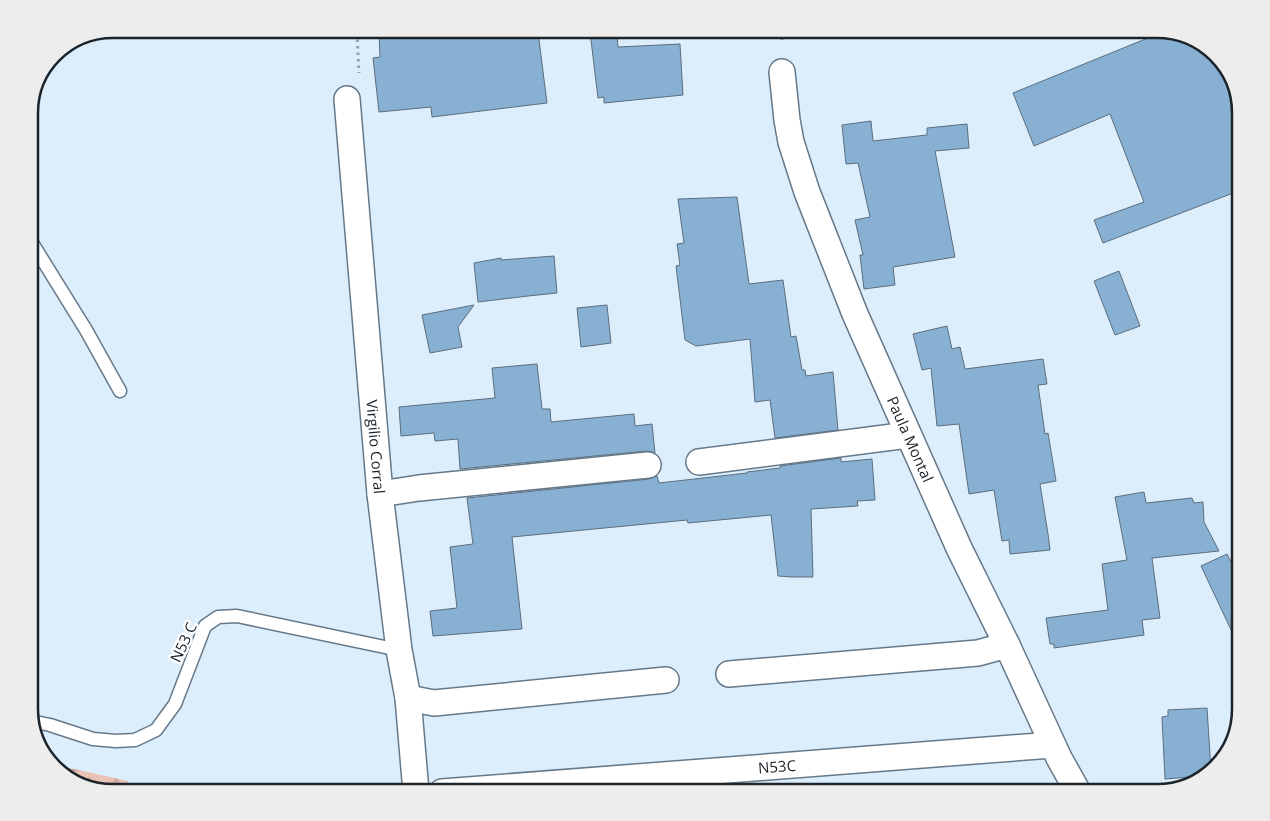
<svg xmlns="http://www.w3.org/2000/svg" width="1270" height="821" font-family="'Open Sans',sans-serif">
<defs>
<pattern id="forest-firs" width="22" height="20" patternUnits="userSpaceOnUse" patternTransform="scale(1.25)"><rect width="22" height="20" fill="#ebc3b6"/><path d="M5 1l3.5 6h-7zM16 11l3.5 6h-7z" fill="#c9a79d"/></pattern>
</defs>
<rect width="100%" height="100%" fill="#dcedfc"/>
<!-- forest -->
<path fill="url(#forest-firs)" d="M 52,764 L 128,781 L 128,792 L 112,792 L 66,778 Z"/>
<!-- building -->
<path fill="#88b0d2" stroke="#5b6e7e" d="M 1165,31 L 1204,43 L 1231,72 L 1241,107 L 1241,190 L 1103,243 L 1094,220 L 1144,202 L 1110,114 L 1034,146 L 1013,93 Z
M 538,32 L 547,103 L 432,117 L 431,107 L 379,112 L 373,58 L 380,57 L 379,33 Z
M 590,32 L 617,32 L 618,47 L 680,44 L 683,95 L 604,103 L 604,97 L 598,98 Z
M 871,121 L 873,141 L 927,135 L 927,128 L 967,124 L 969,148 L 935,151 L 955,257 L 893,267 L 895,285 L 864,289 L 860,255 L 863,255 L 855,220 L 870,217 L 858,163 L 846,164 L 842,125 Z
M 737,197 L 749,284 L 783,280 L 791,337 L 796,336 L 802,370 L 805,370 L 806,376 L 833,372 L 838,430 L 775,438 L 770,400 L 755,402 L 750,339 L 696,346 L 685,340 L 676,266 L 680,265 L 677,244 L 684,243 L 678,199 Z
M 554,256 L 557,293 L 528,296 L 478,302 L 474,263 L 501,258 L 501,260 Z
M 1119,271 L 1140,326 L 1115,335 L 1094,281 Z
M 474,305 L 458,327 L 462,347 L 430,353 L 422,315 Z
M 607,305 L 611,343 L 581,347 L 577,308 Z
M 947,326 L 952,349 L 960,347 L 965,369 L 1043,359 L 1047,384 L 1038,385 L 1045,434 L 1048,433 L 1056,481 L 1040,484 L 1048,534 L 1050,550 L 1010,554 L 1009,540 L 1002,541 L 994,490 L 969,494 L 959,424 L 937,426 L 931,368 L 922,370 L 913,334 Z
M 537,364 L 542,409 L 550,409 L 551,422 L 634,414 L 635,426 L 652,424 L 655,453 L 647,451 L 460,469 L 458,439 L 435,441 L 434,433 L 401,436 L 399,407 L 495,398 L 492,368 Z
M 841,458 L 841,462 L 872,459 L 875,500 L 857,501 L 858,506 L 811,509 L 813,577 L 792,577 L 778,576 L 771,515 L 688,523 L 687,520 L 512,537 L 522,629 L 433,636 L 430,611 L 457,608 L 450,547 L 473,544 L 467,498 L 649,479 L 657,476 L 659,483 L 747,473 L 747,472 L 780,468 L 780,466 Z
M 1144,492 L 1146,503 L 1192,498 L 1194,503 L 1203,502 L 1204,522 L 1219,551 L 1152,558 L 1160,618 L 1142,620 L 1144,635 L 1054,648 L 1054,644 L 1050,644 L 1046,618 L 1108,610 L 1102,564 L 1127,560 L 1115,497 Z
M 1227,554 L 1233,566 L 1241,563 L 1241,651 L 1201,566 Z
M 1207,708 L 1211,770 L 1205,776 L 1165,779 L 1162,717 L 1168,716 L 1168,710 Z"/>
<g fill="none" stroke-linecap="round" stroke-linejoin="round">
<defs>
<path id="service" d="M 29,238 L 86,330 L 120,391
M 31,721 L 50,725 L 93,739 L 116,741 L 135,740 L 156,730 L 175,704 L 205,626 L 218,617 L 237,616 L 399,650"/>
<g id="minor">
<path id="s1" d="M 782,72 L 787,120 L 791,142 L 807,192 L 855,314 L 959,548 L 1007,645 L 1059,758 L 1078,792"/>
<path id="s2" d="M 347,99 L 380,494 L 399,650 L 408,698 L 416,792"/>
<path d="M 699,462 L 908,435"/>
<path d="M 380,494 L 419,488 L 648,465"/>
<path d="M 729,674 L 978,653 L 1007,645"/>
<path d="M 408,698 L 434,703 L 666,680"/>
<path id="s3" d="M 442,792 L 1052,745"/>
</g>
</defs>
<!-- service casing -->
<use href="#service" stroke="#667989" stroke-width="15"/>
<!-- minor casing -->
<use href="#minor" stroke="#667989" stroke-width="28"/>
<!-- path -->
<path stroke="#94a2ae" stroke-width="3" stroke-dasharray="2.5 4" stroke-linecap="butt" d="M 782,31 L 782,44
M 357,33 L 359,73"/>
<!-- service -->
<use href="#service" stroke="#fff" stroke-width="12"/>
<!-- minor -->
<use href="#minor" stroke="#fff" stroke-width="25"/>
</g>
<g text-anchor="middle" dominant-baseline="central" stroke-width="5" stroke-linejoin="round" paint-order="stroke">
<!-- street labels -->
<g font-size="15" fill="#1c242b" stroke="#fff">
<text stroke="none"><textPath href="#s1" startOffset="391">Paula Montal</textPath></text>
<text stroke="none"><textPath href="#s2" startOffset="349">Virgilio Corral</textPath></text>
<text transform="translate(183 642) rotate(-65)">N53 C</text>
<text stroke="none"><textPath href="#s3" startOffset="336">N53C</textPath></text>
</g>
</g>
<!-- crop -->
<path d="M0 0H1270V821H0ZM113 38H1157A75 75 0 0 1 1232 113V709A75 75 0 0 1 1157 784H113A75 75 0 0 1 38 709V113A75 75 0 0 1 113 38Z" fill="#ededee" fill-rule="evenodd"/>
<path fill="none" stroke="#1c242b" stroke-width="2.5" d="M113 38H1157A75 75 0 0 1 1232 113V709A75 75 0 0 1 1157 784H113A75 75 0 0 1 38 709V113A75 75 0 0 1 113 38Z"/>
</svg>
